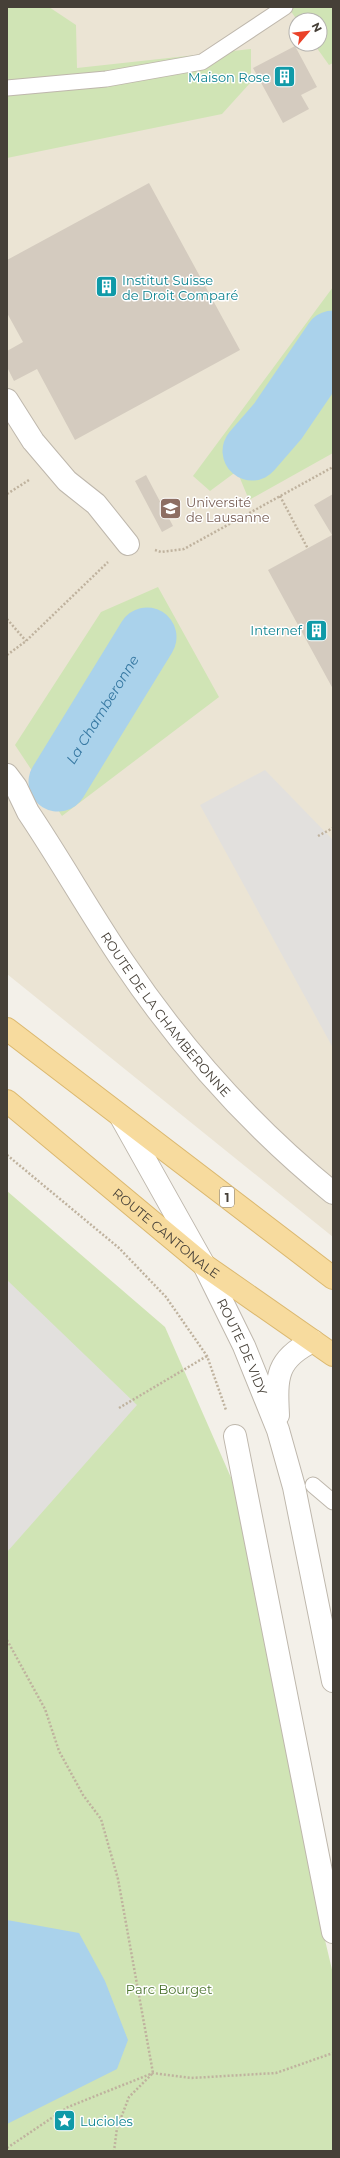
<svg xmlns="http://www.w3.org/2000/svg" width="340" height="2158" font-family="Montserrat,sans-serif">
<rect width="100%" height="100%" fill="#f3f0e9"/>
<!-- education -->
<path fill="#ebe4d4" fill-rule="evenodd" d="M 7,7 L 333,7 L 333,1237 L 7,974 ZM 296,20 L 320,20 L 320,44 L 296,44 Z"/>
<!-- green -->
<path fill="#d0e4b5" d="M 7,7 L 49,7 L 76,25 L 77,68 L 251,49 L 251,82 L 222,114 L 7,158 Z
M 288,7 L 333,7 L 333,63 L 329,65 L 314,44 L 320,44 L 320,20 L 297,20 Z
M 333,287 L 333,453 L 249,500 L 237,471 L 210,491 L 193,476 Z
M 158,587 L 219,697 L 62,816 L 15,745 L 101,612 Z
M 7,1191 L 165,1327 L 243,1505 L 325,1940 L 333,1974 L 333,2151 L 7,2151 Z"/>
<!-- parking -->
<path fill="#e2e0dd" d="M 265,770 L 333,840 L 333,1048 L 200,805 Z
M 7,1280 L 137,1405 L 7,1552 Z"/>
<!-- water -->
<path fill="#aad2eb" d="M 7,1920 L 79,1933 L 105,1981 L 128,2040 L 117,2069 L 7,2124 Z"/>
<g fill="none" stroke-linecap="round" stroke-linejoin="round">
<!-- river -->
<g stroke="#aad2eb" stroke-width="59">
<path d="M 252,451 L 278,421 L 333,340"/>
<path id="s1" d="M 58,782 L 147,637"/>
</g>
</g>
<!-- building -->
<path fill="#d4cbbf" d="M 295,46 L 317,87 L 301,95 L 309,109 L 283,123 L 253,68 Z
M 149,183 L 240,350 L 75,440 L 37,369 L 14,381 L 7,367 L 7,351 L 23,342 L 7,313 L 7,260 Z
M 146,475 L 173,526 L 162,532 L 135,481 Z
M 333,494 L 333,689 L 268,570 L 332,535 L 314,505 Z"/>
<g fill="none" stroke-linecap="round" stroke-linejoin="round">
<defs>
<path id="service" d="M 7,88 L 106,79 L 202,62 L 285,7
M 313,1485 L 333,1502"/>
<path id="pedestrian" d="M 7,400 L 33,441 L 67,481 L 96,504 L 128,544
M 235,1436 L 333,1932"/>
<g id="minor">
<path id="s2" d="M 7,775 L 16,787 L 28,812 C 61,861 90,913 124,963 C 182,1049 253,1128 333,1193"/>
<path id="s3" d="M 121,1117 L 204,1265 L 244,1346 L 278,1430 L 294,1487 L 333,1681"/>
<path d="M 278,1415 C 276,1377 276,1359 313,1341"/>
</g>
<g id="primary">
<path d="M 7,1029 L 333,1278"/>
<path id="s4" d="M 7,1101 L 204,1265 L 333,1355"/>
</g>
</defs>
<!-- service casing -->
<use href="#service" stroke="#beb7ac" stroke-width="17"/>
<!-- pedestrian casing -->
<use href="#pedestrian" stroke="#beb7ac" stroke-width="24"/>
<!-- minor casing -->
<use href="#minor" stroke="#beb7ac" stroke-width="24"/>
<!-- primary casing -->
<use href="#primary" stroke="#dbb86f" stroke-width="24"/>
<!-- path -->
<path stroke="#bfb29e" stroke-width="2.5" stroke-dasharray="2 2" stroke-linecap="butt" d="M 7,494 L 29,480
M 280,496 L 308,549
M 155,550 L 161,552 L 184,549 L 333,467
M 7,619 L 26,641
M 7,655 L 26,641 L 108,562
M 318,836 L 333,828
M 7,1155 L 119,1248 L 166,1297 L 207,1356 L 226,1410
M 119,1408 L 207,1356
M 7,1640 L 45,1709 L 59,1751 L 83,1795 L 101,1819 L 118,1879 L 153,2073 L 129,2097 L 117,2128 L 114,2151
M 7,2148 L 68,2107 L 153,2073 L 191,2078 L 276,2073 L 333,2053"/>
<!-- service -->
<use href="#service" stroke="#fff" stroke-width="15"/>
<!-- pedestrian -->
<use href="#pedestrian" stroke="#fff" stroke-width="22"/>
<!-- minor -->
<use href="#minor" stroke="#fff" stroke-width="22"/>
<!-- primary -->
<use href="#primary" stroke="#f7db9e" stroke-width="22"/>
</g>
<!-- icons -->
<defs>
<symbol id="building-square" viewBox="-11 -11 22 22"><rect x="-9" y="-9" width="18" height="18" rx="4" fill="#0f9aa8" stroke="#fff"/><path d="M-4-6H4V6H1V3H-1V6H-4ZM-2.5-4.3h1.7v1.8h-1.7ZM.8-4.3h1.7v1.8H.8ZM-2.5-1h1.7V.8h-1.7ZM.8-1h1.7V.8H.8Z" fill="#fff"/></symbol>
<symbol id="university-square" viewBox="-11 -11 22 22"><rect x="-9" y="-9" width="18" height="18" rx="4" fill="#8d6e63" stroke="#fff"/><path d="M0-5L7-2L0 1L-7-2ZM-4 1L0 2.5L4 1V4Q0 6-4 4Z" fill="#fff"/></symbol>
<symbol id="sight-square" viewBox="-11 -11 22 22"><rect x="-9" y="-9" width="18" height="18" rx="4" fill="#0f9aa8" stroke="#fff"/><path d="M0-6L1.8-2.2L6-1.7L2.9 1.2L3.7 5.4L0 3.3L-3.7 5.4L-2.9 1.2L-6-1.7L-1.8-2.2Z" fill="#fff"/></symbol>
</defs>
<g fill-rule="evenodd">
<use href="#building-square" x="272" y="64" width="25" height="25"/>
<use href="#building-square" x="94" y="274" width="25" height="25"/>
<use href="#university-square" x="158" y="496" width="25" height="25"/>
<use href="#building-square" x="304" y="618" width="25" height="25"/>
<use href="#sight-square" x="52" y="2108" width="25" height="25"/>
</g>
<g text-anchor="middle" dominant-baseline="central" stroke-width="3" stroke-linejoin="round" paint-order="stroke">
<!-- shield labels -->
<rect fill="#fff" stroke="#7e7974" stroke-width="1" x="220" y="1187" width="14" height="20" rx="3"/>
<g font-size="12" font-weight="bold" fill="#464038">
<text x="227" y="1197">1</text>
</g>
<!-- culture labels -->
<g font-size="13" fill="#0d838f" stroke="#fff" text-anchor="end">
<text x="270" y="77">Maison Rose</text>
<text x="122" y="280" text-anchor="start">Institut Suisse<tspan x="122" dy="15">de Droit Comparé</tspan></text>
<text x="302" y="630">Internef</text>
<text x="80" y="2121" text-anchor="start">Lucioles</text>
</g>
<!-- education labels -->
<g font-size="13" fill="#785e54" stroke="#fff" text-anchor="start">
<text x="186" y="502">Université<tspan x="186" dy="15">de Lausanne</tspan></text>
</g>
<!-- street labels -->
<g font-size="13" fill="#464038" stroke="#fff">
<text stroke="none"><textPath href="#s2" startOffset="288">ROUTE DE LA CHAMBERONNE</textPath></text>
<text stroke="none"><textPath href="#s4" startOffset="207">ROUTE CANTONALE</textPath></text>
<text stroke="none"><textPath href="#s3" startOffset="260">ROUTE DE VIDY</textPath></text>
</g>
<!-- park labels -->
<g font-size="13" fill="#4b742f" stroke="#fff">
<text x="169" y="1989">Parc Bourget</text>
</g>
<!-- water labels -->
<g font-size="14" font-style="italic" fill="#3678a2" stroke="#fff">
<text stroke="none"><textPath href="#s1" startOffset="85">La Chamberonne</textPath></text>
</g>
</g>
<!-- border -->
<rect width="340" height="2158" fill="none" stroke="#464038" stroke-width="16"/>
<!-- north arrow -->
<g transform="translate(308 32) rotate(62)"><circle r="19" fill="#ffffff" stroke="#b5b3af"/>
<path d="M0-3L7 15L0 10L-7 15Z" fill="#ea4229"/>
<text y="-6" font-size="11" font-weight="bold" text-anchor="middle" fill="#464038">N</text>
</g>
</svg>
